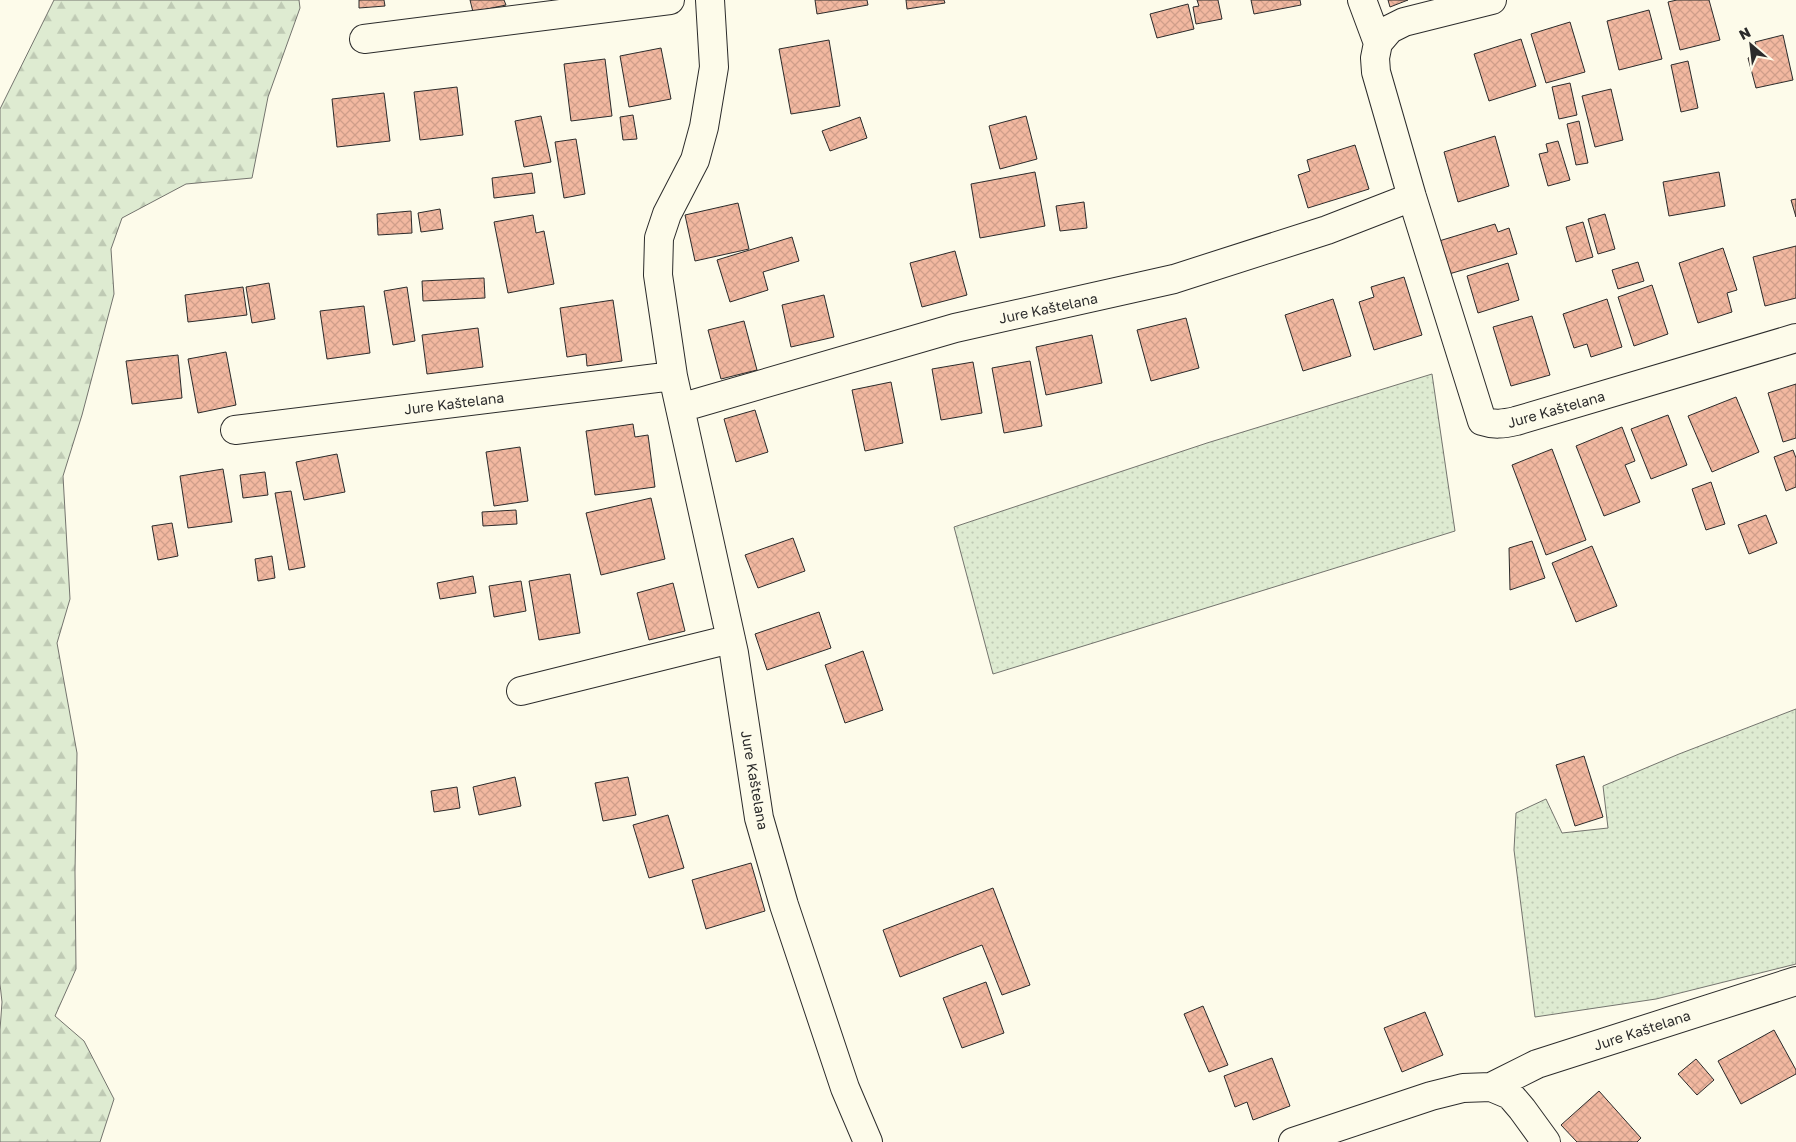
<svg xmlns="http://www.w3.org/2000/svg" width="1796" height="1142" font-family="'Golos Text',sans-serif">
<defs>
<pattern id="grass-dots" width="8" height="8" patternUnits="userSpaceOnUse" patternTransform="scale(1.25)"><rect width="8" height="8" fill="#deebd1"/><path d="M2 2h.1M6 6h.1" fill="none" stroke="#bfcab4" stroke-width="1.8" stroke-linecap="round"/></pattern>
<pattern id="forest-firs" width="22" height="20" patternUnits="userSpaceOnUse" patternTransform="scale(1.25)"><rect width="22" height="20" fill="#deebd1"/><path d="M5 1l3.5 6h-7zM16 11l3.5 6h-7z" fill="#bfcab4"/></pattern>
<pattern id="building-cross-hatch" width="8" height="8" patternUnits="userSpaceOnUse" patternTransform="scale(1.25)"><rect width="8" height="8" fill="#f2b8a0"/><path d="M0 0l8 8M0 8l8-8" fill="none" stroke="#d09e8a"/></pattern>
</defs>
<rect width="100%" height="100%" fill="#fdfbea"/>
<!-- grass -->
<path fill="url(#grass-dots)" stroke="#74746e" d="M 1432,374 L 1455,531 L 993,674 L 954,527 L 1207,443 Z
M 1796,709 L 1796,964 L 1656,999 L 1535,1017 L 1514,850 L 1516,813 L 1546,799 L 1562,833 L 1608,828 L 1603,786 L 1679,754 Z"/>
<!-- forest -->
<path fill="url(#forest-firs)" stroke="#74746e" d="M 54,0 L 299,0 L 300,8 L 268,97 L 252,178 L 186,184 L 122,218 L 111,249 L 114,294 L 82,415 L 63,476 L 70,599 L 57,643 L 77,753 L 75,872 L 76,969 L 55,1016 L 84,1041 L 114,1099 L 100,1142 L 0,1142 L 0,1030 L 2,1002 L 0,984 L 0,109 Z"/>
<!-- building -->
<path fill="url(#building-cross-hatch)" stroke="#2b2b2b" d="M 359,0 L 384,0 L 385,6 L 359,8 Z
M 470,0 L 504,0 L 506,5 L 473,12 Z
M 815,0 L 867,0 L 868,5 L 817,14 Z
M 906,0 L 944,0 L 945,3 L 907,9 Z
M 1197,0 L 1218,0 L 1222,19 L 1196,24 L 1193,7 L 1199,6 Z
M 1251,0 L 1300,0 L 1301,5 L 1254,14 Z
M 1388,0 L 1408,0 L 1390,7 Z
M 1677,0 L 1709,0 L 1720,40 L 1680,50 L 1668,2 Z
M 1188,4 L 1194,29 L 1157,38 L 1150,14 Z
M 1649,10 L 1662,59 L 1619,70 L 1607,21 Z
M 1570,22 L 1585,72 L 1546,83 L 1531,34 Z
M 1783,35 L 1793,80 L 1756,88 L 1748,58 L 1758,55 L 1755,42 Z
M 1521,39 L 1536,86 L 1489,101 L 1474,54 Z
M 829,40 L 840,106 L 791,114 L 779,49 Z
M 661,48 L 671,99 L 629,107 L 620,56 Z
M 605,59 L 612,116 L 571,121 L 564,64 Z
M 1688,61 L 1698,108 L 1681,112 L 1671,65 Z
M 1570,83 L 1577,115 L 1559,119 L 1552,87 Z
M 457,87 L 463,135 L 420,140 L 414,92 Z
M 1611,89 L 1623,140 L 1595,147 L 1582,96 Z
M 384,93 L 390,141 L 337,147 L 332,99 Z
M 633,115 L 637,139 L 623,140 L 620,117 Z
M 541,116 L 551,162 L 524,167 L 515,121 Z
M 1026,116 L 1037,159 L 1000,169 L 989,126 Z
M 860,117 L 867,138 L 830,151 L 822,131 Z
M 1579,121 L 1588,163 L 1576,165 L 1567,124 Z
M 1495,136 L 1509,186 L 1458,202 L 1444,152 Z
M 576,139 L 585,194 L 564,198 L 555,142 Z
M 1558,141 L 1570,180 L 1548,186 L 1539,154 L 1548,152 L 1546,144 Z
M 1355,145 L 1369,189 L 1308,208 L 1298,175 L 1310,171 L 1307,160 Z
M 1035,172 L 1045,226 L 980,238 L 971,184 Z
M 1719,172 L 1725,206 L 1669,216 L 1663,182 Z
M 532,173 L 535,193 L 494,198 L 492,178 Z
M 1796,199 L 1796,217 L 1791,200 Z
M 1084,202 L 1087,228 L 1060,231 L 1056,206 Z
M 738,203 L 749,249 L 695,261 L 685,215 Z
M 440,209 L 443,229 L 421,232 L 418,213 Z
M 411,211 L 412,233 L 378,235 L 377,214 Z
M 1605,214 L 1615,249 L 1598,254 L 1588,219 Z
M 533,215 L 536,233 L 544,231 L 554,284 L 508,293 L 494,222 Z
M 1583,222 L 1593,257 L 1576,262 L 1566,227 Z
M 1495,224 L 1498,232 L 1509,228 L 1517,254 L 1449,274 L 1439,241 Z
M 792,237 L 799,261 L 763,272 L 768,290 L 730,302 L 717,260 Z
M 1796,246 L 1796,298 L 1765,306 L 1753,257 Z
M 1723,248 L 1737,290 L 1727,293 L 1732,312 L 1698,323 L 1679,263 Z
M 955,251 L 967,295 L 922,307 L 910,263 Z
M 1638,262 L 1644,281 L 1618,289 L 1612,270 Z
M 1508,263 L 1519,300 L 1478,313 L 1467,276 Z
M 1404,277 L 1422,335 L 1374,350 L 1359,302 L 1374,297 L 1371,287 Z
M 484,278 L 485,298 L 423,301 L 422,281 Z
M 269,283 L 275,319 L 252,323 L 246,287 Z
M 1652,285 L 1668,334 L 1634,346 L 1618,297 Z
M 243,287 L 247,315 L 188,322 L 185,295 Z
M 407,287 L 415,341 L 393,345 L 384,291 Z
M 824,295 L 834,337 L 791,347 L 782,305 Z
M 1333,299 L 1351,356 L 1303,371 L 1285,315 Z
M 1607,299 L 1622,347 L 1591,357 L 1587,344 L 1574,348 L 1563,314 Z
M 613,300 L 622,361 L 587,366 L 586,354 L 567,357 L 560,308 Z
M 364,306 L 370,353 L 327,359 L 320,311 Z
M 1532,316 L 1550,375 L 1511,386 L 1493,327 Z
M 1186,318 L 1199,368 L 1151,381 L 1137,330 Z
M 744,321 L 757,370 L 721,379 L 708,330 Z
M 478,328 L 483,367 L 427,374 L 422,335 Z
M 1092,335 L 1102,383 L 1046,395 L 1036,347 Z
M 226,352 L 236,405 L 198,413 L 188,359 Z
M 178,355 L 182,398 L 132,404 L 126,361 Z
M 1030,361 L 1042,426 L 1004,433 L 992,368 Z
M 973,362 L 982,413 L 941,420 L 932,369 Z
M 891,382 L 903,443 L 865,451 L 852,390 Z
M 1796,384 L 1796,438 L 1783,442 L 1768,393 Z
M 1736,397 L 1759,452 L 1712,472 L 1688,416 Z
M 755,410 L 768,452 L 736,462 L 724,419 Z
M 1668,415 L 1687,465 L 1651,479 L 1631,429 Z
M 633,424 L 635,437 L 648,435 L 655,487 L 595,495 L 586,431 Z
M 1622,427 L 1635,461 L 1625,465 L 1640,502 L 1604,516 L 1576,446 Z
M 520,447 L 528,501 L 494,506 L 486,452 Z
M 1552,449 L 1586,540 L 1546,555 L 1512,465 Z
M 1793,450 L 1796,458 L 1796,487 L 1786,491 L 1774,457 Z
M 337,454 L 345,492 L 304,500 L 296,462 Z
M 223,469 L 232,522 L 188,528 L 180,476 Z
M 265,472 L 268,495 L 243,498 L 240,475 Z
M 1711,482 L 1725,524 L 1706,530 L 1692,489 Z
M 291,491 L 305,567 L 289,570 L 275,493 Z
M 651,498 L 665,559 L 601,575 L 586,513 Z
M 516,510 L 517,524 L 483,526 L 482,512 Z
M 1766,515 L 1777,543 L 1749,554 L 1738,525 Z
M 172,523 L 178,556 L 158,560 L 152,526 Z
M 793,538 L 805,571 L 758,588 L 745,555 Z
M 1532,541 L 1545,578 L 1510,590 L 1509,548 Z
M 1592,546 L 1617,606 L 1576,622 L 1552,563 Z
M 272,556 L 275,578 L 258,581 L 255,559 Z
M 570,574 L 580,633 L 539,640 L 529,581 Z
M 473,576 L 476,593 L 440,599 L 437,583 Z
M 521,581 L 526,611 L 494,617 L 489,586 Z
M 673,583 L 685,631 L 649,640 L 637,593 Z
M 819,612 L 831,648 L 767,670 L 755,634 Z
M 863,651 L 883,710 L 845,723 L 825,665 Z
M 1584,756 L 1603,817 L 1575,826 L 1556,765 Z
M 515,777 L 521,806 L 479,815 L 473,787 Z
M 628,777 L 636,815 L 603,821 L 595,783 Z
M 457,787 L 460,808 L 434,812 L 431,791 Z
M 668,815 L 684,868 L 649,878 L 633,825 Z
M 751,863 L 765,911 L 706,929 L 692,880 Z
M 993,888 L 1030,985 L 1002,995 L 982,945 L 900,977 L 883,930 Z
M 986,982 L 1004,1033 L 962,1048 L 943,998 Z
M 1203,1006 L 1228,1065 L 1209,1072 L 1184,1014 Z
M 1425,1012 L 1443,1055 L 1402,1072 L 1384,1028 Z
M 1774,1030 L 1796,1070 L 1796,1074 L 1741,1104 L 1718,1061 Z
M 1272,1058 L 1290,1106 L 1253,1120 L 1247,1102 L 1235,1107 L 1224,1076 Z
M 1696,1059 L 1714,1080 L 1697,1095 L 1678,1074 Z
M 1599,1091 L 1641,1138 L 1637,1142 L 1577,1142 L 1561,1125 Z"/>
<g fill="none" stroke-linecap="round" stroke-linejoin="round">
<defs>
<path id="minor" d="M 710,0 L 714,67 L 704,127 L 695,160 L 667,214 L 659,238 L 658,275 L 673,376 L 734,653 L 759,818 L 784,905 L 845,1088 L 868,1142
M 1362,0 L 1378,43
M 1492,0 L 1404,22 L 1390,29 L 1378,43 L 1375,58 L 1376,72 L 1412,197 L 1482,421 C 1494,425 1503,424 1516,421 L 1796,338
M 364,39 L 670,0
M 680,408 L 955,328 L 1174,279 L 1327,230 L 1412,197
M 235,430 L 673,376
M 521,691 L 731,639
M 1491,1087 L 1510,1095 L 1522,1109 L 1546,1142
M 1293,1142 L 1431,1096 L 1463,1088 L 1491,1087 L 1537,1064 L 1796,981"/>
</defs>
<!-- minor casing -->
<use href="#minor" stroke="#2b2b2b" stroke-width="30"/>
<!-- minor -->
<use href="#minor" stroke="#fdfbea" stroke-width="28"/>
</g>
<g text-anchor="middle" dominant-baseline="central" stroke-width="4" stroke-linejoin="round" paint-order="stroke">
<!-- street labels -->
<g font-size="14" fill="#2b2b2b" stroke="#fdfbea">
<text transform="translate(1048 308) rotate(-12)">Jure Kaštelana</text>
<text transform="translate(454 403) rotate(-7)">Jure Kaštelana</text>
<text transform="translate(1556 409) rotate(-16)">Jure Kaštelana</text>
<text transform="translate(755 780) rotate(80)">Jure Kaštelana</text>
<text transform="translate(1642 1030) rotate(-18)">Jure Kaštelana</text>
</g>
</g>
<!-- north arrow -->
<g transform="translate(1751 45) rotate(332)" stroke="#fdfbea" stroke-width="4" paint-order="stroke">
<path d="M0-4L9 19L0 12L-9 19Z" fill="#2b2b2b"/>
<text y="-8" font-size="14" font-weight="bold" text-anchor="middle" fill="#2b2b2b">N</text>
</g>
</svg>
